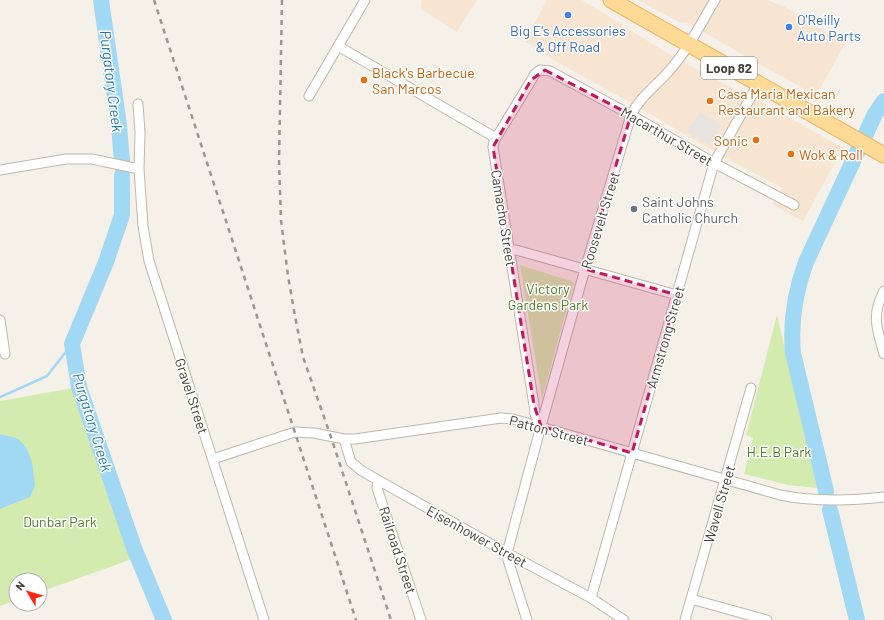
<svg xmlns="http://www.w3.org/2000/svg" width="884" height="620" font-family="Barlow,sans-serif">
<rect width="100%" height="100%" fill="#f5f0e8"/>
<!-- commercial -->
<path fill="#f7e5d2" d="M 422,0 L 477,0 L 457,32 L 421,9 Z
M 547,0 L 582,0 L 667,53 L 743,94 L 760,101 L 843,148 L 803,221 L 773,205 L 782,188 L 710,149 L 626,100 L 558,63 L 525,41 Z
M 638,0 L 768,0 L 785,7 L 845,44 L 816,96 L 686,22 L 681,23 Z"/>
<!-- green -->
<path fill="#d4ebaf" d="M 520,265 L 574,282 L 542,399 Z
M 777,315 L 817,488 L 788,485 L 744,474 L 753,438 L 746,435 Z
M 79,387 L 135,558 L 40,592 L 40,580 L 16,580 L 16,600 L 0,606 L 0,401 Z"/>
<!-- parking -->
<path fill="#e6e3e0" d="M 700,112 L 721,125 L 709,145 L 687,132 Z"/>
<!-- water -->
<path fill="#a1d8f4" d="M 0,434 L 19,439 L 27,449 L 32,462 L 35,486 L 30,497 L 0,509 Z"/>
<g fill="none" stroke-linecap="round" stroke-linejoin="round">
<!-- stream -->
<path stroke="#a1d8f4" stroke-width="2.5" d="M 0,397 L 47,376 L 72,344"/>
<!-- river -->
<path stroke="#a1d8f4" stroke-width="16" d="M 101,0 L 119,125 L 122,162
M 122,175 L 122,215 L 106,262 L 72,344 L 79,387 L 134,548 L 164,620
M 826,491 L 793,353 C 790,321 795,292 806,262 L 875,114 L 884,101
M 830,510 L 857,620"/>
<defs>
<path id="minor" d="M 338,46 L 496,138
M 309,96 L 365,0
M 138,104 L 140,132 L 139,169 L 143,226 L 149,261 L 264,620
M 0,170 L 66,159 L 92,159 L 139,169
M 509,250 L 516,250 L 677,295
M 884,291 C 871,315 877,329 884,354
M 0,320 L 5,354
M 541,426 L 535,414 L 534,405 L 493,147 L 494,142 L 496,138 L 535,74 L 540,70 L 550,71 L 631,115 L 714,163 L 794,205
M 344,439 L 351,462 L 362,471 L 507,553 L 591,598 L 624,620
M 213,459 L 295,432 L 314,433 L 344,439 L 355,439 L 501,418 L 513,419 L 780,495 C 815,502 849,501 884,497
M 378,480 L 377,488 L 421,620
M 591,598 L 714,163 L 758,84
M 691,599 L 767,620
M 527,620 L 508,560 L 507,553 L 541,426 L 585,269 L 631,115 C 640,97 656,86 669,71 C 688,50 701,23 715,0
M 685,620 L 751,388"/>
<path id="primary" d="M 611,0 L 884,155"/>
</defs>
<!-- minor casing -->
<use href="#minor" stroke="#c1b7aa" stroke-width="11"/>
<!-- primary casing -->
<use href="#primary" stroke="#e9b661" stroke-width="17"/>
<!-- minor -->
<use href="#minor" stroke="#fff" stroke-width="9"/>
<!-- primary -->
<use href="#primary" stroke="#ffd996" stroke-width="15"/>
<!-- rail -->
<path stroke="#979797" stroke-width="2.5" stroke-dasharray="5 5" stroke-linecap="butt" d="M 154,0 L 356,620
M 282,0 L 279,162 L 281,220 L 288,276 L 295,316 L 303,357 L 331,437 L 391,620"/>
</g>
<!-- marked area -->
<path fill="#c2185b" fill-opacity="0.2" stroke="#c2185b" stroke-width="3" stroke-dasharray="8 5" stroke-linejoin="round" d="M 545,70 L 631,115 L 585,269 L 677,295 L 632,453 L 541,426 L 534,405 L 493,147 L 531,80 Z"/>
<!-- markers -->
<g fill="#3f7fe0" stroke="#fff" stroke-width="1.5">
<circle cx="568" cy="15" r="4"/>
<circle cx="789" cy="27" r="4"/>
</g>
<g fill="#e8710a" stroke="#fff" stroke-width="1.5">
<circle cx="364" cy="80" r="4"/>
<circle cx="710" cy="101" r="4"/>
<circle cx="756" cy="140" r="4"/>
<circle cx="791" cy="154" r="4"/>
</g>
<circle fill="#6b7280" stroke="#fff" stroke-width="1.5" cx="634" cy="209" r="4"/>
<g text-anchor="middle" dominant-baseline="central" stroke-width="3" stroke-linejoin="round" paint-order="stroke">
<!-- shield labels -->
<rect fill="#fff" stroke="#7f7972" stroke-width="1" x="701" y="57" width="56" height="22" rx="3"/>
<g font-size="13" font-weight="bold" fill="#484036">
<text x="729" y="68">Loop 82</text>
</g>
<!-- shop labels -->
<g font-size="14" fill="#366cbe" stroke="#fff" text-anchor="start">
<text x="797" y="19">O'Reilly<tspan x="797" dy="16">Auto Parts</tspan></text>
<text x="568" y="30" text-anchor="middle">Big E's Accessories<tspan x="568" dy="16">&amp; Off Road</tspan></text>
</g>
<!-- food labels -->
<g font-size="14" fill="#c56008" stroke="#fff" text-anchor="start">
<text x="372" y="72">Black's Barbecue<tspan x="372" dy="16">San Marcos</tspan></text>
<text x="718" y="93">Casa Maria Mexican<tspan x="718" dy="16">Restaurant and Bakery</tspan></text>
<text x="748" y="140" text-anchor="end">Sonic</text>
<text x="799" y="154">Wok &amp; Roll</text>
</g>
<!-- street labels -->
<g font-size="14" fill="#484036" stroke="#fff">
<text transform="translate(667 136) rotate(30)">Macarthur Street</text>
<text transform="translate(504 218) rotate(81)">Camacho Street</text>
<text transform="translate(600 220) rotate(-73)">Roosevelt Street</text>
<text transform="translate(665 337) rotate(-74)">Armstrong Street</text>
<text transform="translate(192 396) rotate(72)">Gravel Street</text>
<text transform="translate(549 430) rotate(15)">Patton Street</text>
<text transform="translate(719 504) rotate(-74)">Wavell Street</text>
<text transform="translate(477 536) rotate(29)">Eisenhower Street</text>
<text transform="translate(398 550) rotate(72)">Railroad Street</text>
</g>
<!-- worship labels -->
<g font-size="14" fill="#5b616d" stroke="#fff" text-anchor="start">
<text x="642" y="201">Saint Johns<tspan x="642" dy="16">Catholic Church</tspan></text>
</g>
<!-- park labels -->
<g font-size="14" fill="#4e7d26" stroke="#fff">
<text x="548" y="288">Victory<tspan x="548" dy="16">Gardens Park</tspan></text>
<text x="779" y="451">H.E.B Park</text>
<text x="60" y="521">Dunbar Park</text>
</g>
<!-- water labels -->
<g font-size="15" font-style="italic" fill="#277ca9" stroke="#fff">
<text transform="translate(112 81) rotate(83)">Purgatory Creek</text>
<text transform="translate(93 422) rotate(73)">Purgatory Creek</text>
</g>
</g>
<!-- north arrow -->
<g transform="translate(28 592) rotate(308)"><circle r="19" fill="#ffffff" stroke="#b6b3af"/>
<path d="M0-3L7 15L0 10L-7 15Z" fill="#ff2614"/>
<text y="-6" font-size="11" font-weight="bold" text-anchor="middle" fill="#484036">N</text>
</g>
</svg>
